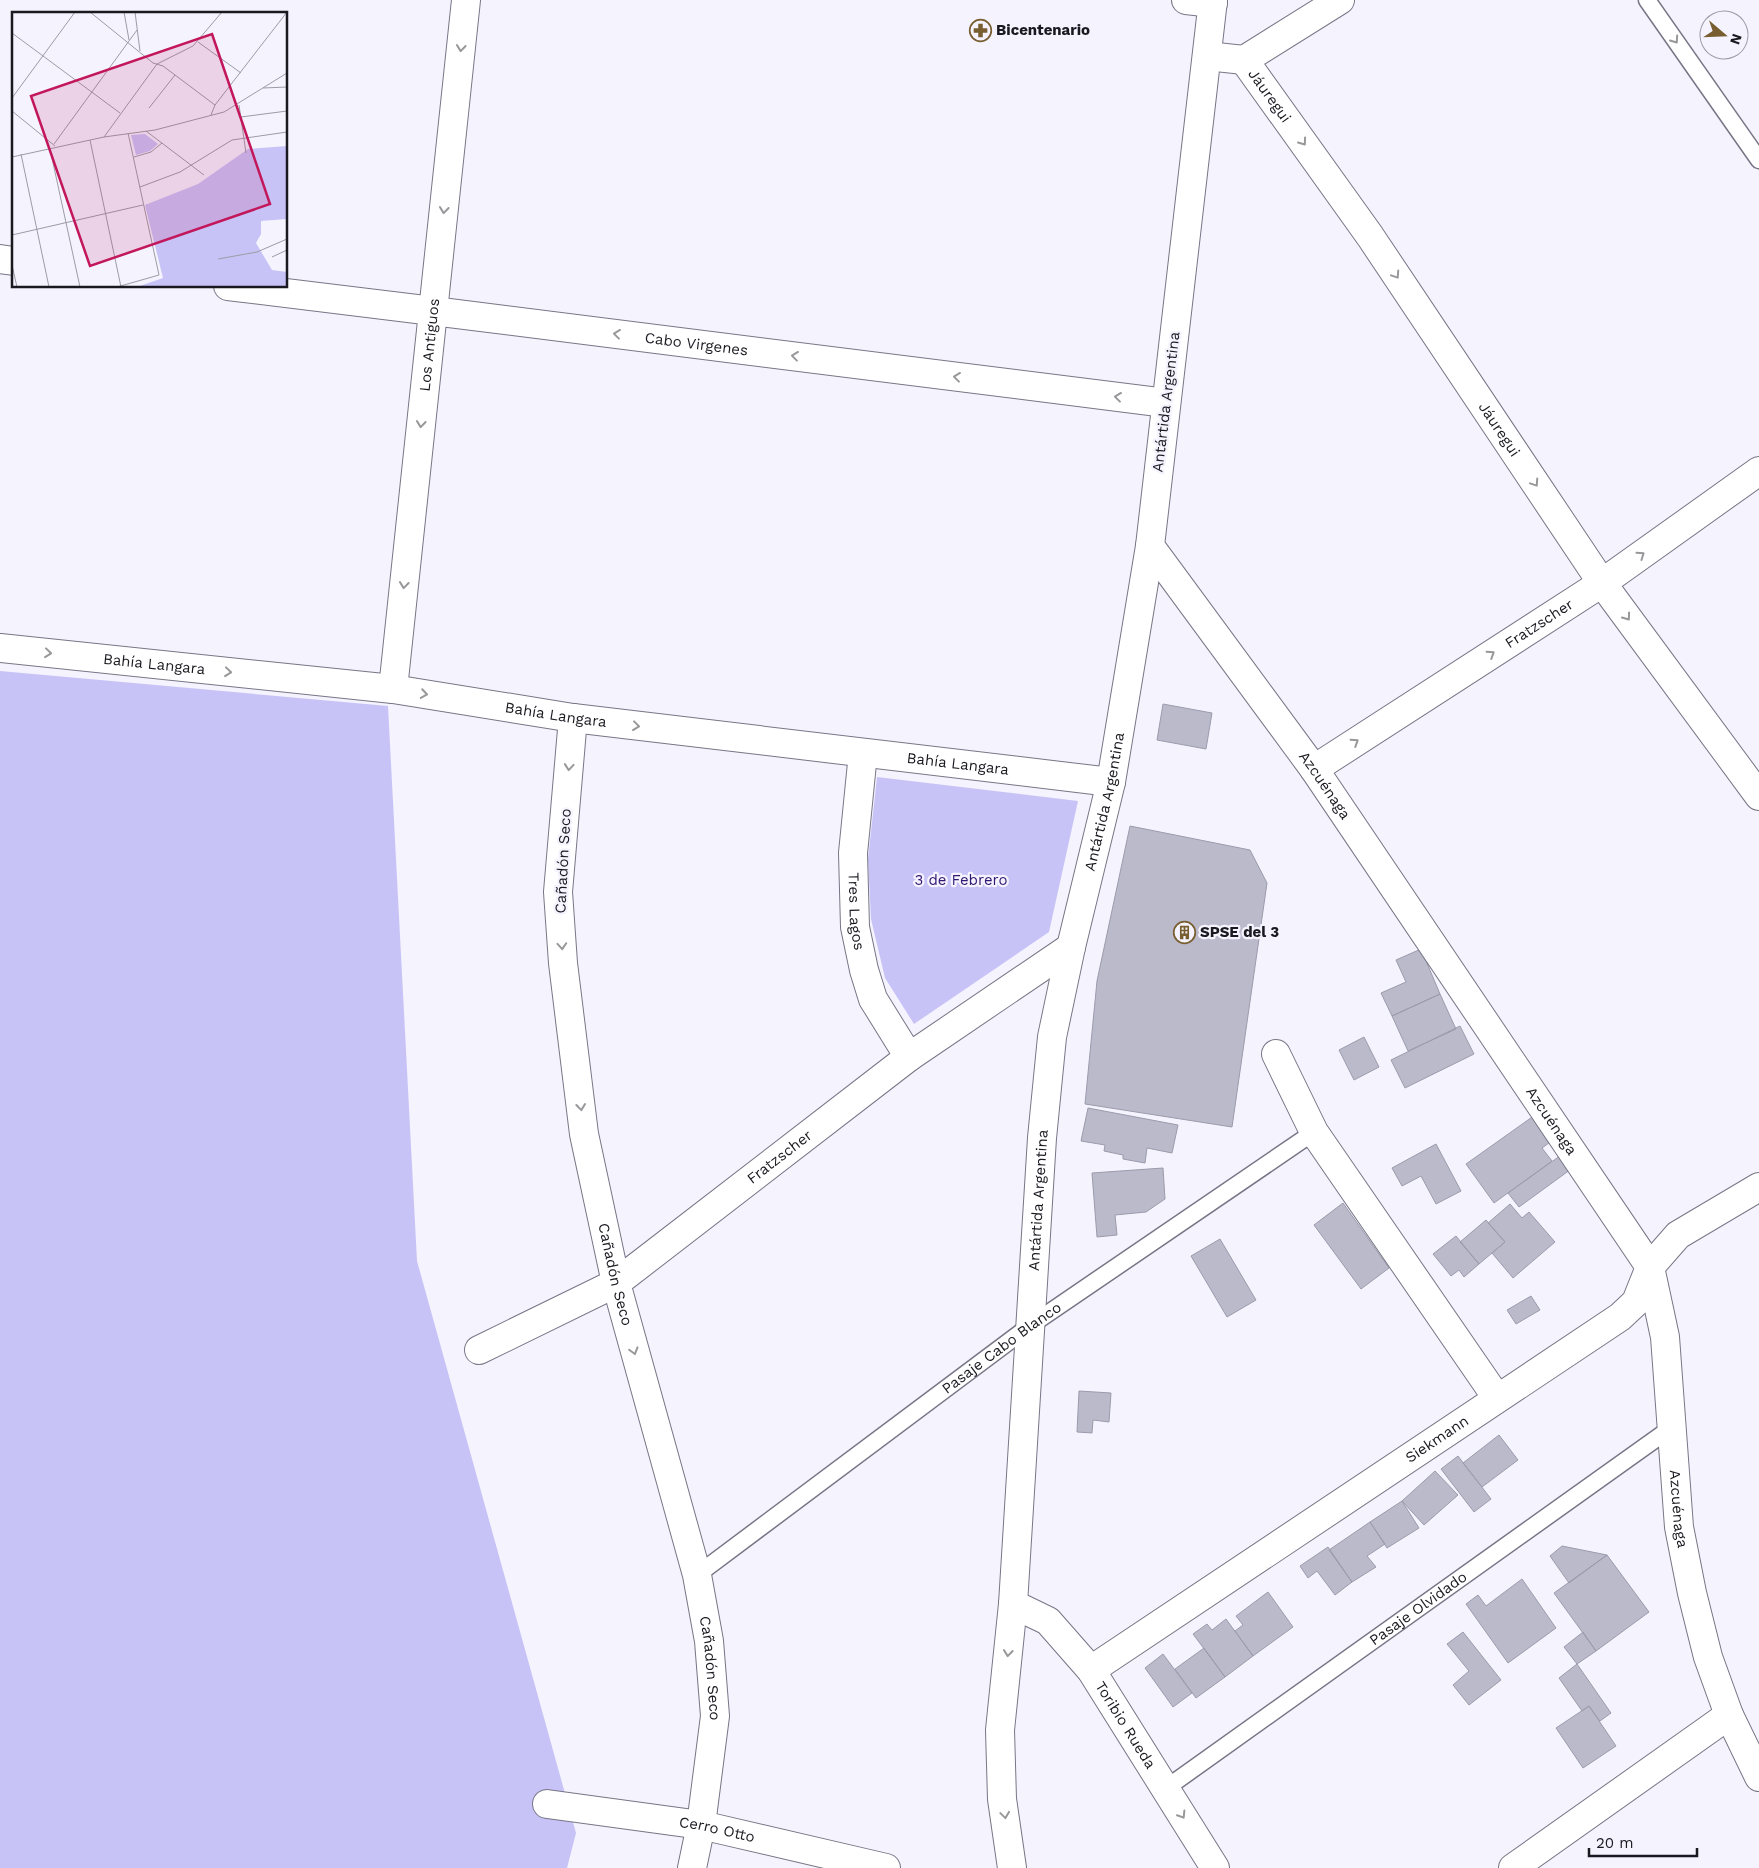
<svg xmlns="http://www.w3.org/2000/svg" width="1759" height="1868" font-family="'Work Sans',sans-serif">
<rect width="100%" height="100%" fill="#f4f3fe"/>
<!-- green -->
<path fill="#c8c3f7" d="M 0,671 L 388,706 L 417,1261 L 576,1833 L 567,1868 L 0,1868 Z
M 877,777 L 1078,801 L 1049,932 L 914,1024 L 885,978 L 871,919 L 868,859 Z"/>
<!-- building -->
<path fill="#bbbacb" stroke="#9c9bac" d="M 1163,704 L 1212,713 L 1206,749 L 1157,740 Z
M 1130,826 L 1250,850 L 1267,883 L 1232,1127 L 1085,1104 L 1097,981 Z
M 1421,949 L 1440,994 L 1392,1016 L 1381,993 L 1406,982 L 1396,960 Z
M 1440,994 L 1456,1029 L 1408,1051 L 1392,1016 Z
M 1460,1026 L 1474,1054 L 1405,1088 L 1391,1060 Z
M 1364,1037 L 1379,1067 L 1354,1080 L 1339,1050 Z
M 1088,1108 L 1178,1125 L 1172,1153 L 1147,1148 L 1145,1163 L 1123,1159 L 1123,1155 L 1104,1151 L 1105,1145 L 1081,1141 Z
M 1535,1115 L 1553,1140 L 1542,1148 L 1552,1161 L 1494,1203 L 1466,1164 Z
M 1436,1144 L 1461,1191 L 1436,1204 L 1421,1176 L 1402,1186 L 1392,1168 Z
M 1564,1153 L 1574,1167 L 1519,1207 L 1508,1193 Z
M 1163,1168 L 1165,1199 L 1146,1212 L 1115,1215 L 1117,1235 L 1097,1237 L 1092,1173 Z
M 1343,1203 L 1389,1268 L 1361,1289 L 1314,1225 Z
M 1510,1204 L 1522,1218 L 1529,1212 L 1555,1242 L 1513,1278 L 1492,1253 L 1505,1242 L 1488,1223 Z
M 1486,1220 L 1505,1242 L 1479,1264 L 1460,1242 Z
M 1456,1236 L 1479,1264 L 1464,1277 L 1459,1270 L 1451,1276 L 1433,1254 Z
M 1220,1239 L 1256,1300 L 1227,1317 L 1191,1256 Z
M 1531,1296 L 1540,1310 L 1516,1324 L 1507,1310 Z
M 1079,1391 L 1111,1393 L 1109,1422 L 1093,1420 L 1092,1433 L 1077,1432 Z
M 1499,1435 L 1518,1460 L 1482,1487 L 1463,1463 Z
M 1458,1456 L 1491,1499 L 1474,1512 L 1441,1469 Z
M 1435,1471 L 1458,1495 L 1424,1525 L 1402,1501 Z
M 1402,1501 L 1419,1528 L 1387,1548 L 1370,1522 Z
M 1370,1522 L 1385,1544 L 1367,1556 L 1376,1567 L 1352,1582 L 1329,1550 Z
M 1562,1546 L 1607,1555 L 1569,1583 L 1550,1556 Z
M 1328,1547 L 1352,1582 L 1335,1595 L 1317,1571 L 1308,1578 L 1300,1566 Z
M 1607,1555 L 1649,1612 L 1596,1651 L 1554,1593 Z
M 1522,1579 L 1556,1628 L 1508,1663 L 1466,1604 L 1478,1595 L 1486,1606 Z
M 1268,1592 L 1293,1627 L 1253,1656 L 1235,1631 L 1243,1625 L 1236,1616 Z
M 1226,1619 L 1253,1656 L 1225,1677 L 1193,1634 L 1207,1624 L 1212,1630 Z
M 1463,1632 L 1501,1680 L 1469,1705 L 1453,1685 L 1469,1671 L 1447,1644 Z
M 1583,1632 L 1596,1651 L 1577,1664 L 1564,1647 Z
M 1204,1648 L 1225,1677 L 1196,1698 L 1175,1669 Z
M 1163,1654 L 1192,1693 L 1173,1707 L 1145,1668 Z
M 1577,1664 L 1611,1713 L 1600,1721 L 1589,1706 L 1582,1711 L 1559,1678 Z
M 1589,1706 L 1616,1746 L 1583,1768 L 1556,1728 Z"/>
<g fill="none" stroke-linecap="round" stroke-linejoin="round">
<defs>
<g id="lane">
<path d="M 1647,0 L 1759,160"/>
<path id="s1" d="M 697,1575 L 1031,1325 L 1314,1132"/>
<path id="s2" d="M 1165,1789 L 1671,1428"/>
</g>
<g id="street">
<path d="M 1186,0 L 1213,3"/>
<path id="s3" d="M 1244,60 L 1370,236 L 1602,583 L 1759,796"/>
<path d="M 0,259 L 14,261"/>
<path id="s4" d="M 228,286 L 433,311 L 1166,403"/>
<path id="s5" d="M 0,648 L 393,689 L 573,718 L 1111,782"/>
<path id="s6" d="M 393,689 L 466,0"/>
<path id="s7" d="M 573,718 L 558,892 L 563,963 L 584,1134 L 616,1283 L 697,1575 L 709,1641 L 715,1716 L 701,1825 L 692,1868"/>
<path id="s8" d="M 863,753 L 853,853 L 855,927 L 864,970 L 873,999 L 909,1057"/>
<path id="s9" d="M 1314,769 L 1602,583 L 1759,471"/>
<path d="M 1276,1054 L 1314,1132 L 1497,1398"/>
<path id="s10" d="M 479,1350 L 616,1283 L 909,1057 L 1071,947"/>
<path id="s11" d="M 1013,1604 L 1048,1621 L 1091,1670 L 1215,1868"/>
<path id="s12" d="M 1091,1670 L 1620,1317 L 1636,1302 L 1650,1267"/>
<path id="s13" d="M 547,1804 L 701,1825 L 886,1868"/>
<path id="s14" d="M 1012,1868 L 1002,1799 L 1000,1730 L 1013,1604 L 1042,1138 L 1052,1037 L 1071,947 L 1111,782 L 1150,546"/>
<path d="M 1513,1868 L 1729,1715"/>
</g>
<g id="secondary">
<path id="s15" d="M 1213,0 L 1150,546 L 1314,769 L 1650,1267 L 1665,1337 L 1679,1527 L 1692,1593 L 1708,1657 L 1729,1715 L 1759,1777"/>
<path d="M 1207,56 L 1244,60 L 1340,0"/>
<path d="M 1650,1267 L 1678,1235 L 1759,1187"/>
</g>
</defs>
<!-- lane casing -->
<use href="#lane" stroke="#777686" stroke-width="19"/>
<!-- street casing -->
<use href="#street" stroke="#777686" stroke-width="30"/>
<!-- secondary casing -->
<use href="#secondary" stroke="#777686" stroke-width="30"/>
<!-- lane -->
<use href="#lane" stroke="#fff" stroke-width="16"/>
<!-- street -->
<use href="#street" stroke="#fff" stroke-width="28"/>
<!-- secondary -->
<use href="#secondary" stroke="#fff" stroke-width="28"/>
</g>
<!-- one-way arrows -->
<defs><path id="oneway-chevron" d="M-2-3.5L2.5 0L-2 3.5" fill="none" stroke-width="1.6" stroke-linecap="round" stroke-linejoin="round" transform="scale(1.25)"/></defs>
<g stroke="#98989b">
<use href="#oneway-chevron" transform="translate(1675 40) rotate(55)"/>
<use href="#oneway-chevron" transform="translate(461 48) rotate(96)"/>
<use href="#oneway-chevron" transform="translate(1303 142) rotate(54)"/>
<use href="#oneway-chevron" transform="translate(444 210) rotate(96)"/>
<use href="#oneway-chevron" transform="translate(1396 275) rotate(56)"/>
<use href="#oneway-chevron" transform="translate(617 334) rotate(-173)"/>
<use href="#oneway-chevron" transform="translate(795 356) rotate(-173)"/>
<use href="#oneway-chevron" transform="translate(957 377) rotate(-173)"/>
<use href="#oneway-chevron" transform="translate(1118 397) rotate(-173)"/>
<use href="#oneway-chevron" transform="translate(421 424) rotate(96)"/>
<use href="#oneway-chevron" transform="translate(1535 483) rotate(56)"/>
<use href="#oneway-chevron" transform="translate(1641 555) rotate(-35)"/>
<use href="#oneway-chevron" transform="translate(404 585) rotate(96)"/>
<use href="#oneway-chevron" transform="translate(1627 617) rotate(54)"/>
<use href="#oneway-chevron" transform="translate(48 653) rotate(6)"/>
<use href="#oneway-chevron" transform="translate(1491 654) rotate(-33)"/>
<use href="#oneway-chevron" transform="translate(228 672) rotate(6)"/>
<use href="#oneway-chevron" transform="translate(424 694) rotate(9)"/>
<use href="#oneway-chevron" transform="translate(636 726) rotate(7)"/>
<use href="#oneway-chevron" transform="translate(1355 742) rotate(-33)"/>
<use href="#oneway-chevron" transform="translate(569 767) rotate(95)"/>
<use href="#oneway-chevron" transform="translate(562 946) rotate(86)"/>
<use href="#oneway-chevron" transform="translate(581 1107) rotate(83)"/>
<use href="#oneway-chevron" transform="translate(634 1351) rotate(74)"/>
<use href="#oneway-chevron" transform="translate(1008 1653) rotate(96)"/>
<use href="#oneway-chevron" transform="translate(1005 1815) rotate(82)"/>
<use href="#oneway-chevron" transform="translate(1182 1815) rotate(58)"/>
</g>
<!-- icons -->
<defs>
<symbol id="pharmacy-ring" viewBox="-11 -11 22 22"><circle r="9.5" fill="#f4f3fe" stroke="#795e30" stroke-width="1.5"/><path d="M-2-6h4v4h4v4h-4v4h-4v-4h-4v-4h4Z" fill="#795e30"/></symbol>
<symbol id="building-ring" viewBox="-11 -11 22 22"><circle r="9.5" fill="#f4f3fe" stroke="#795e30" stroke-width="1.5"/><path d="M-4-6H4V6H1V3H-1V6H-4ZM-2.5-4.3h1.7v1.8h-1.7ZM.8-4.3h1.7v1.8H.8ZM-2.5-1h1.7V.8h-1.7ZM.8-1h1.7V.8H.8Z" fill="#795e30"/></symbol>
</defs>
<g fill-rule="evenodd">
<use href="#pharmacy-ring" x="968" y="18" width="25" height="25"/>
<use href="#building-ring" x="1172" y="920" width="25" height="25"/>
</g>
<g text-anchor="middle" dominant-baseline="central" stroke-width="4.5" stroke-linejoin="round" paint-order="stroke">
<!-- poi labels -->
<g font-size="15" font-weight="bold" fill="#1a1920" stroke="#f4f3fe" text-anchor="start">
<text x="996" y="30">Bicentenario</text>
<text x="1200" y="932">SPSE del 3</text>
</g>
<!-- street labels -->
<g font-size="15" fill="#1a1920" stroke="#f4f3fe">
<text stroke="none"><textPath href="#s3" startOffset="44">Jáuregui</textPath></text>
<text stroke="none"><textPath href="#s6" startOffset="346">Los Antiguos</textPath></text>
<text stroke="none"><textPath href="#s4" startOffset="472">Cabo Virgenes</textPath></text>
<text transform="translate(1166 402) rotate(-83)">Antártida Argentina</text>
<text stroke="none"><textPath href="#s3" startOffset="449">Jáuregui</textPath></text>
<text stroke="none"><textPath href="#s9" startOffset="268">Fratzscher</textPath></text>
<text stroke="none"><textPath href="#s5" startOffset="155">Bahía Langara</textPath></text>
<text stroke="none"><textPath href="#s5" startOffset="560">Bahía Langara</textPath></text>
<text stroke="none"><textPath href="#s5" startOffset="965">Bahía Langara</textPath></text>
<text stroke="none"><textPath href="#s15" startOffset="846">Azcuénaga</textPath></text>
<text stroke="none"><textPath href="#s14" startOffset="1075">Antártida Argentina</textPath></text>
<text transform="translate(563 861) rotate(-87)">Cañadón Seco</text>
<text stroke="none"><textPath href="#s8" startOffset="159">Tres Lagos</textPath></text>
<text stroke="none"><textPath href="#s15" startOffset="1251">Azcuénaga</textPath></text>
<text stroke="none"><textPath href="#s10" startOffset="359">Fratzscher</textPath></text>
<text stroke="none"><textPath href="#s14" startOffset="670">Antártida Argentina</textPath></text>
<text stroke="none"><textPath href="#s7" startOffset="562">Cañadón Seco</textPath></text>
<text stroke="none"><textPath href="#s1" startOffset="380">Pasaje Cabo Blanco</textPath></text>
<text stroke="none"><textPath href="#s12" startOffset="416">Siekmann</textPath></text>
<text stroke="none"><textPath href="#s15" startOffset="1671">Azcuénaga</textPath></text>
<text stroke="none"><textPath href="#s2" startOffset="311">Pasaje Olvidado</textPath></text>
<text stroke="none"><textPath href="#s7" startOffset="968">Cañadón Seco</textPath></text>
<text stroke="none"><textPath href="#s11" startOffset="169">Toribio Rueda</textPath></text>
<text stroke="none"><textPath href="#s13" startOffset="172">Cerro Otto</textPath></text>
</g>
<!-- park labels -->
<g font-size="15" fill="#331871" stroke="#f4f3fe">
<text x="961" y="880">3 de Febrero</text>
</g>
</g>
<!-- overview -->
<g transform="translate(12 12)">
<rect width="275" height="275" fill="#f4f3fe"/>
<path d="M 133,122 L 146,132 L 138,139 L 124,143 L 119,123 ZM 275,134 L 275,207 L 249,209 L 249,222 L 244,231 L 260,258 L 275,260 L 275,275 L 125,275 L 151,266 L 133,193 L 186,172 L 236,137 Z" fill="#c8c3f7"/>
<path fill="none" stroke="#9d9ca5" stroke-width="1" d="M 78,0 L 141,51 L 151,54 L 203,93M 112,0 L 117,28M 123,0 L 128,39M 0,21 L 108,101M 186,30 L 229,61M 251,76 L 275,75M 0,86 L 63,0M 227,93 L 234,141M 137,96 L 163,63M 0,99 L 43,134M 199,103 L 203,93 L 275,0M 229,105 L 275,99M 134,119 L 192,163M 92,125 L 145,52 L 181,34 L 210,0M 78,128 L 109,275M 42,132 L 125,18M 38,137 L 68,275M 9,142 L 37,275M 0,145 L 92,125 L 143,118 L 212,100 L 275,61M 122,145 L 139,140 L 150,131M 128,175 L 168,160 L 220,128 L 275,120M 0,223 L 131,193M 260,245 L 275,238M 206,247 L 245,240 L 275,227M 0,253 L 5,275M 105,275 L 147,263 L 116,121"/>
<path fill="#c2185b" fill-opacity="0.15" stroke="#c2185b" stroke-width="2.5" d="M 200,22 L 258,192 L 78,254 L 19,84 Z"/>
<rect width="275" height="275" fill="none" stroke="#1a1920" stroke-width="2.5"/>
</g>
<!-- north arrow -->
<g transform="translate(1724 35) rotate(109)"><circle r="24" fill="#f4f3fe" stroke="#9d9ca5"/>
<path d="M0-4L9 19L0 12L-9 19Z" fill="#795e30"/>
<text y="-8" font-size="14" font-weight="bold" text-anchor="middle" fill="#1a1920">N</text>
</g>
<!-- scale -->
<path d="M1589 1848v8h108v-8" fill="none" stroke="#1a1920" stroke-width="2.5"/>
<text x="1596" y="1848" font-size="15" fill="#1a1920" stroke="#f4f3fe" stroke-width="4" paint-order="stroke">20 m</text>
</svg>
